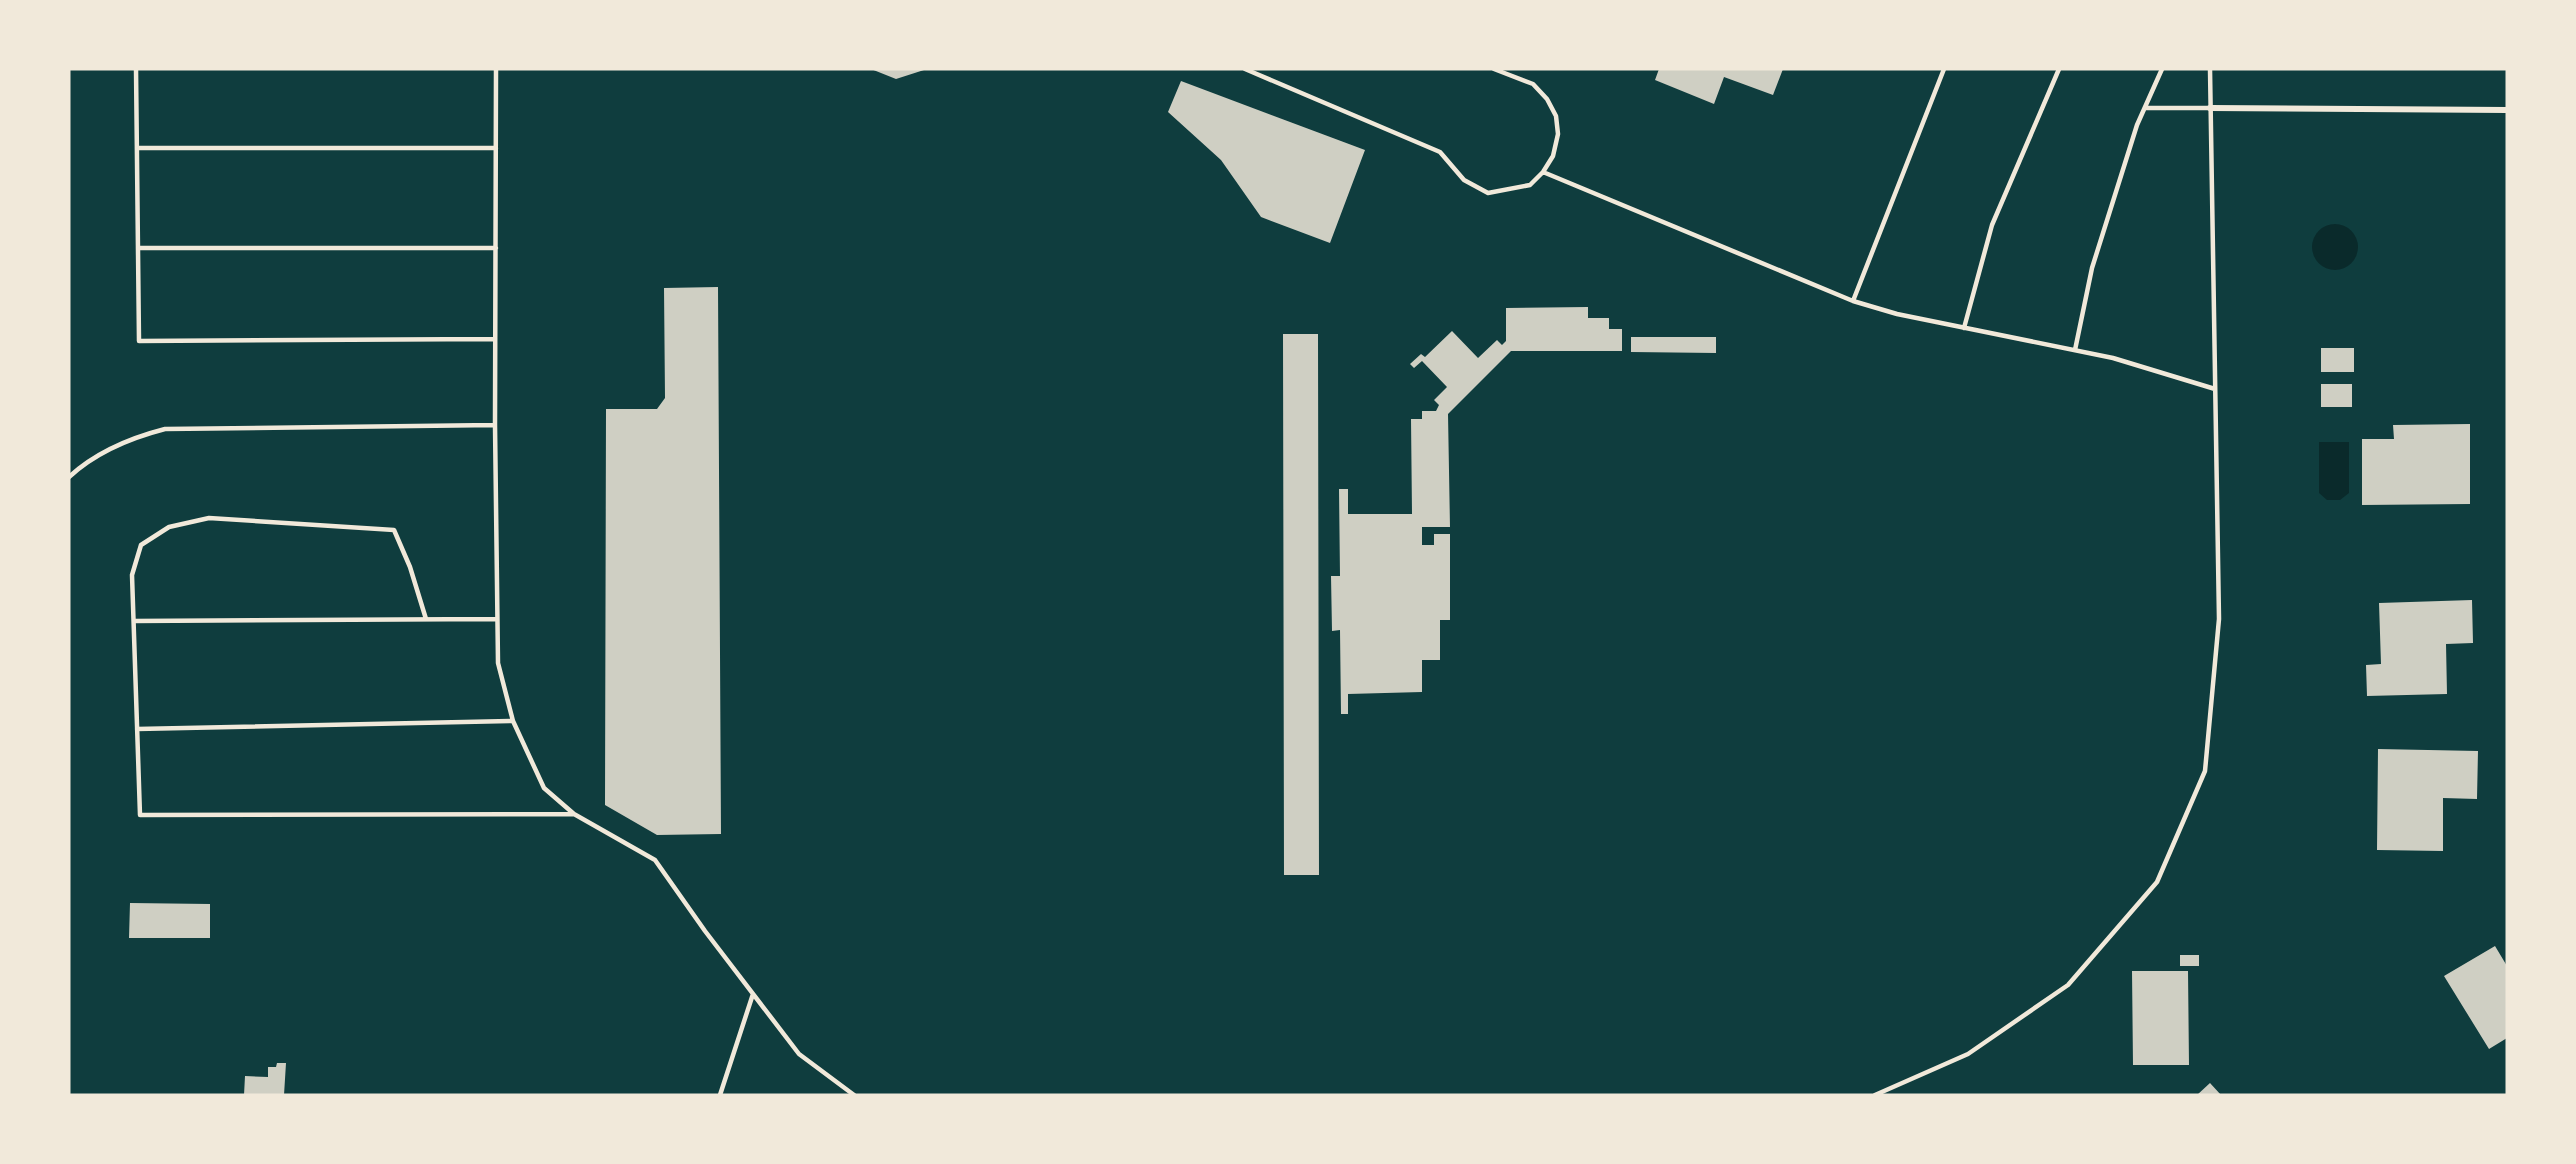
<svg xmlns="http://www.w3.org/2000/svg" width="2576" height="1164" font-family="'IBM Plex Sans',sans-serif">
<rect width="100%" height="100%" fill="#0f3d3e"/>
<!-- water -->
<path fill="#0a2a2b" d="M2312 247a23 23 0 1 1 46 0a23 23 0 1 1-46 0Z
M 2319,442 L 2349,442 L 2349,493 L 2340,500 L 2327,500 L 2319,493 Z"/>
<!-- building -->
<path fill="#cfcfc3" d="M 871,69 L 924,69 L 924,70 L 896,79 Z
M 1659,69 L 1783,69 L 1773,95 L 1724,77 L 1714,104 L 1655,80 Z
M 1181,81 L 1365,150 L 1330,243 L 1261,217 L 1221,160 L 1168,112 Z
M 718,287 L 721,834 L 657,835 L 605,805 L 606,409 L 657,409 L 665,398 L 664,288 Z
M 1588,307 L 1588,318 L 1609,318 L 1609,329 L 1622,329 L 1622,351 L 1511,351 L 1448,414 L 1450,527 L 1422,527 L 1422,545 L 1434,545 L 1434,534 L 1450,534 L 1450,620 L 1440,620 L 1440,660 L 1422,660 L 1422,692 L 1348,694 L 1348,714 L 1341,714 L 1340,630 L 1332,631 L 1331,576 L 1340,576 L 1339,489 L 1348,489 L 1348,514 L 1412,514 L 1411,419 L 1422,419 L 1422,411 L 1436,411 L 1439,405 L 1434,400 L 1447,387 L 1422,361 L 1414,368 L 1410,364 L 1421,354 L 1425,357 L 1452,331 L 1478,358 L 1497,340 L 1502,345 L 1506,341 L 1506,308 Z
M 1283,334 L 1318,334 L 1319,875 L 1284,875 Z
M 1631,337 L 1716,337 L 1716,353 L 1631,352 Z
M 2321,348 L 2354,348 L 2354,372 L 2321,372 Z
M 2321,384 L 2352,384 L 2352,407 L 2321,407 Z
M 2470,424 L 2470,504 L 2362,505 L 2362,439 L 2394,439 L 2393,425 Z
M 2472,600 L 2473,643 L 2446,644 L 2447,694 L 2367,696 L 2366,665 L 2381,664 L 2379,603 Z
M 2378,749 L 2478,751 L 2477,799 L 2443,798 L 2443,851 L 2377,850 Z
M 130,903 L 210,904 L 210,938 L 129,938 Z
M 2495,946 L 2507,966 L 2507,1038 L 2489,1049 L 2444,976 Z
M 2180,955 L 2199,955 L 2199,966 L 2180,966 Z
M 2132,971 L 2188,971 L 2189,1065 L 2133,1065 Z
M 277,1063 L 286,1063 L 284,1095 L 244,1095 L 245,1076 L 268,1077 L 268,1067 L 276,1067 Z
M 2210,1083 L 2221,1095 L 2197,1095 Z"/>
<g fill="none" stroke-linecap="round" stroke-linejoin="round">
<!-- service -->
<path stroke="#f1e9da" stroke-width="4.5" d="M 136,69 L 139,341 L 495,339
M 496,69 L 495,425 L 498,663 L 513,721 L 544,788 L 574,814 L 655,860 L 705,931 L 799,1054 L 854,1095
M 1245,69 L 1440,152 L 1464,180 L 1488,193 L 1530,185 L 1543,172 L 1553,156 L 1558,134 L 1556,116 L 1547,99 L 1533,84 L 1494,69
M 2145,108 L 2210,108
M 137,148 L 496,148
M 1543,172 L 1853,301 L 1897,314 L 2113,358 L 2215,389
M 138,248 L 496,248
M 1853,301 L 1944,69
M 1964,328 L 1992,225 L 2059,69
M 2075,350 L 2092,268 L 2137,125 L 2162,69
M 69,477 C 96,452 130,438 165,429 L 495,425
M 426,619 L 410,567 L 394,530 L 209,518 L 169,527 L 141,545 L 132,575 L 140,815 L 574,814
M 134,621 L 497,619
M 137,729 L 513,721
M 720,1095 L 753,994
M 1875,1095 L 1968,1054 L 2068,985 L 2157,882 L 2205,771 L 2219,619 L 2210,69"/>
<!-- minor -->
<path stroke="#f1e9da" stroke-width="6" d="M 2210,108 L 2507,110"/>
</g>
<!-- border -->
<rect width="2576" height="1164" fill="none" stroke="#f1e9da" stroke-width="141"/>
</svg>
